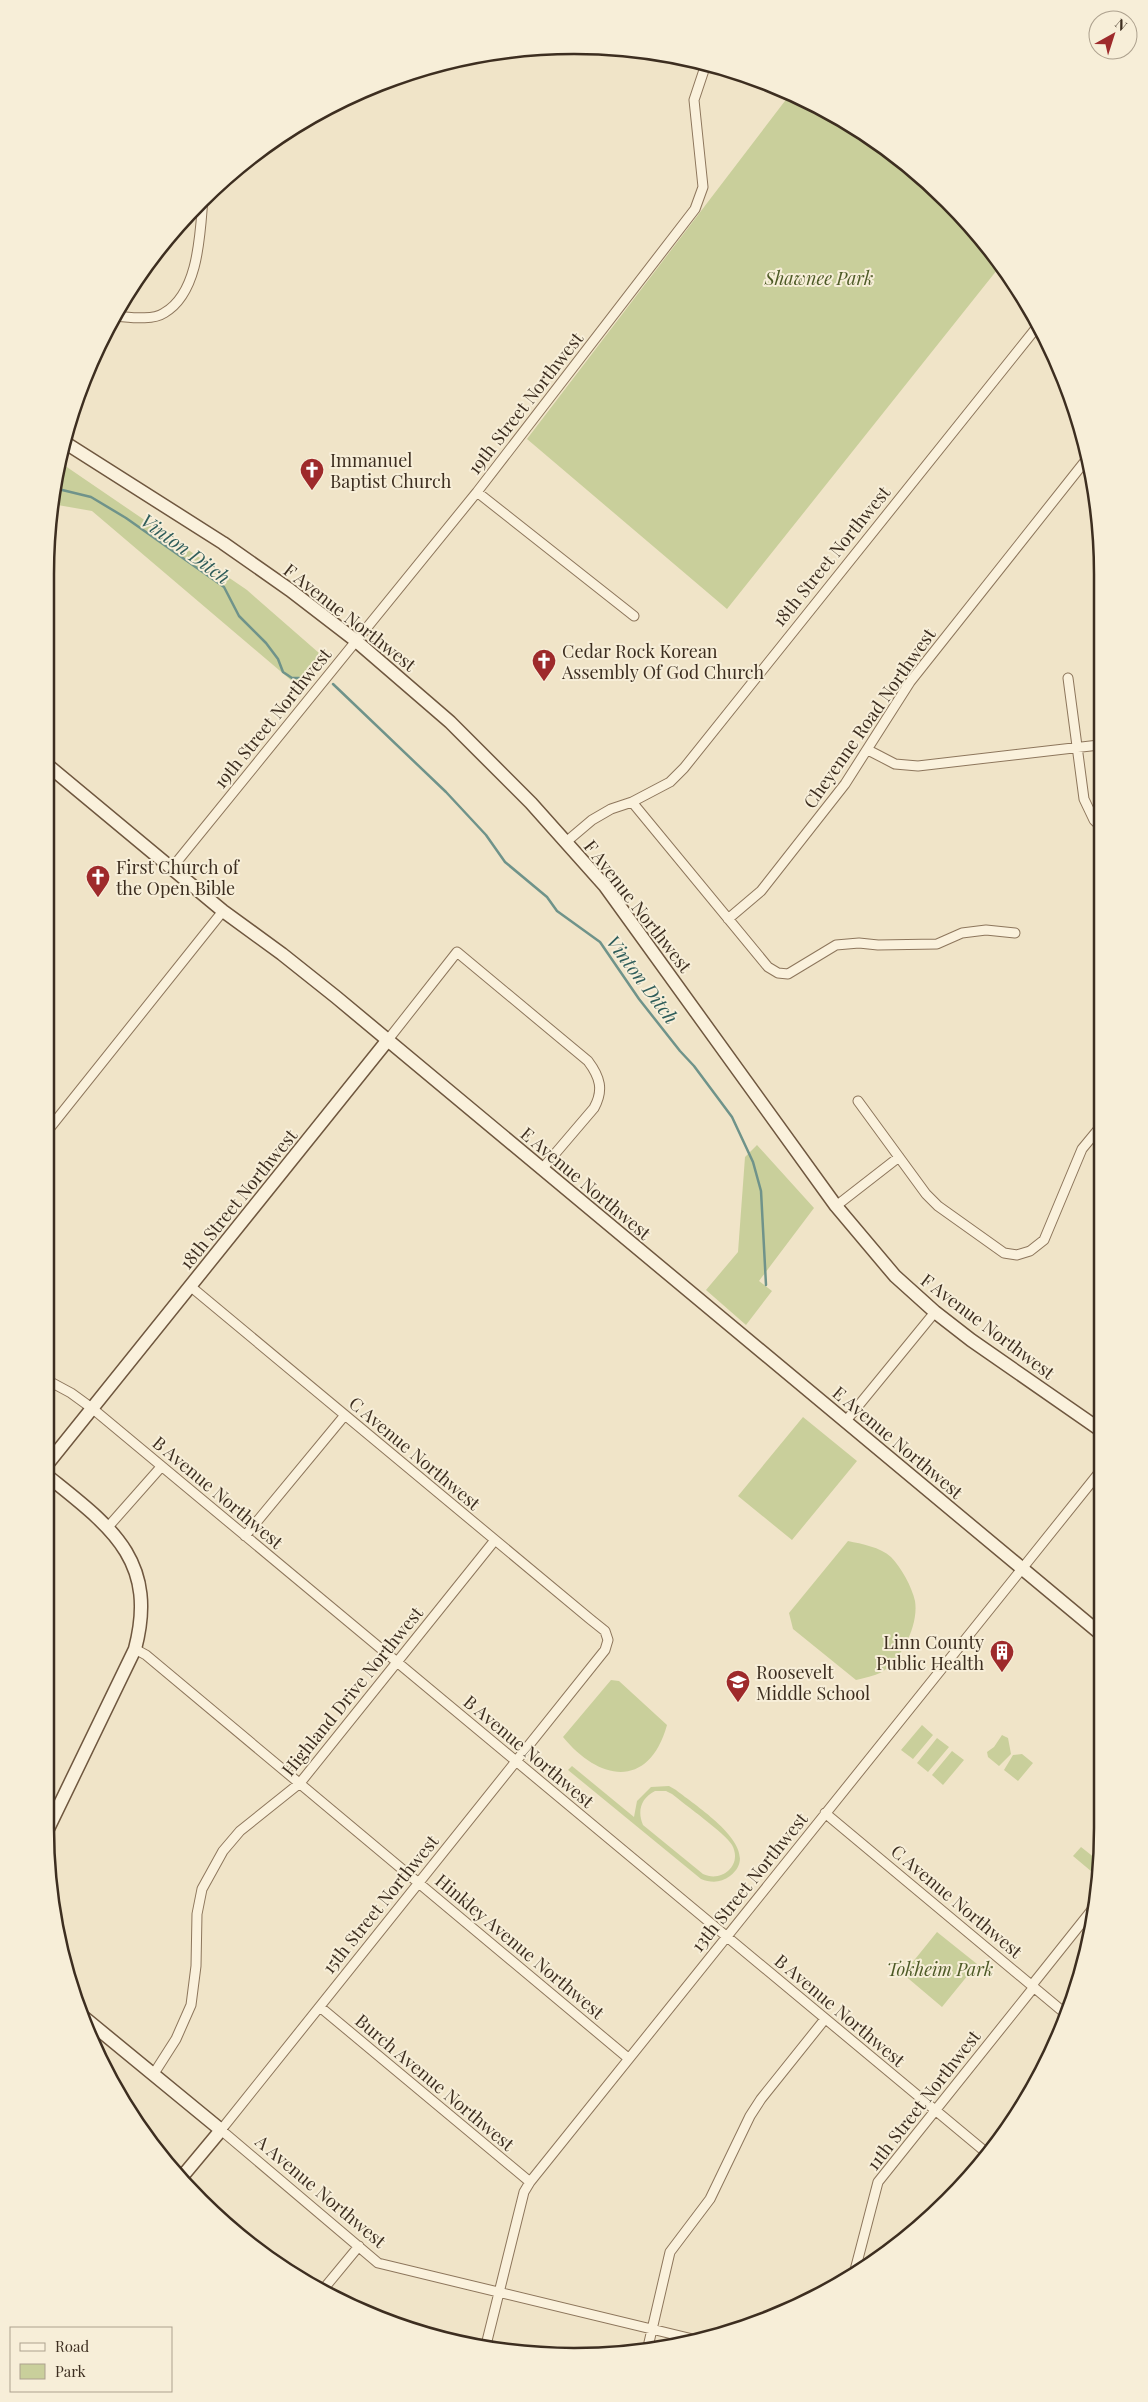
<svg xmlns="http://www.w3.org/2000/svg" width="1148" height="2402" font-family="'Playfair Display',serif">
<rect width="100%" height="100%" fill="#f0e4c8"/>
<!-- green -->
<path fill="#c9cf9b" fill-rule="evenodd" d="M 791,93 L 896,154 L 994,252 L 1001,265 L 727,609 L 527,439 Z
M 58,461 L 247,590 L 319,653 L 299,687 L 92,511 L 52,504 Z
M 757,1145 L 814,1208 L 759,1281 L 772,1291 L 746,1325 L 706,1290 L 738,1252 L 745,1157 Z
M 803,1417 L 857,1461 L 792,1540 L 738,1496 Z
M 848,1541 C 862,1544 880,1547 891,1557 C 901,1567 912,1587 915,1601 C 919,1625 901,1660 882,1672 C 874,1676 864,1678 856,1680 L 793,1629 L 789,1613 Z
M 611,1680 L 619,1681 L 667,1725 C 649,1789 600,1782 563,1737 Z
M 922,1725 L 933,1735 L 913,1759 L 901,1750 Z
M 1002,1735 L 1008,1738 L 1011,1754 L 999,1766 L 988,1757 L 987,1752 L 994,1747 Z
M 937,1738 L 949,1747 L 928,1772 L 917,1763 Z
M 952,1751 L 964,1760 L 943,1785 L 932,1775 Z
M 1022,1754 L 1033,1763 L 1018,1781 L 1004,1770 L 1013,1755 Z
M 572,1766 L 634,1817 L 637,1801 L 651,1787 L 669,1786 L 676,1790 C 694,1805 766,1849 730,1876 C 721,1883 711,1883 701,1879 L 568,1770 ZM 655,1791 L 666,1791 L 672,1794 C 684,1804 726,1834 732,1845 C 743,1865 722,1883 703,1874 L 643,1825 C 637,1811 641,1798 655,1791 Z
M 1081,1847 L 1100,1862 L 1098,1877 L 1073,1856 Z
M 937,1932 L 977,1964 L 942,2007 L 903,1974 Z"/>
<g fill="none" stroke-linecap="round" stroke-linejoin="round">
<!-- stream -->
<path stroke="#6f938a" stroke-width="2.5" d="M 54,488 L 91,497 L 126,518 L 224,587 L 239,616 L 266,643 L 278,659 L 283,672 L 292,678 L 299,678
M 333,684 L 446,792 L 486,835 L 505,862 L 547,897 L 557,911 L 600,942 L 639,999 L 680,1051 L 694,1066 L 732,1117 L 753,1162 L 761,1191 L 766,1285"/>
<defs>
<path id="street" d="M 115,316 C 129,317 152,321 164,313 C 199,293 200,234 203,198
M 477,492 L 634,616
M 1068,678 L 1084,799 L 1094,820 L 1100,826
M 868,750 L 895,764 L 918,766 L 1099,745
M 632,802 L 768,967 L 778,973 L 788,974 L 836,945 L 859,943 L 878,945 L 937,944 L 962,933 L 986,930 L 1015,933
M 566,842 L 592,820 L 611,809 L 632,802 L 670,782 L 684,768 L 1037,327
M 171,869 L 477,492 L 695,209 L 703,187 L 694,100 L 706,64
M 728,919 L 761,891 L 845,784 L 910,682 L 1086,460
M 387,1041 L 457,952 L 588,1061 C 600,1077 604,1090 594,1108 L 542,1169
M 858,1101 L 926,1194 L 938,1206 L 1004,1253 L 1017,1255 L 1030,1251 L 1044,1240 L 1082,1149 L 1101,1126
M 45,1134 L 223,911
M 836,1206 L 899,1157
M 190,1286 L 590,1619 L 605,1631 L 608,1640 L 605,1650 L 221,2130 L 378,2263 L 697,2340
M 45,1379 L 71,1393 L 93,1409 L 988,2154
M 845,1422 L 935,1312
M 108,1527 L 161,1467
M 245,1536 L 345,1415
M 135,1649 L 146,1655 L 628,2058
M 825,1813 L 1067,2015
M 1032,1985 L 1095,1906
M 320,2007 L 530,2182
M 153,2075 L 176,2039 L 191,2005 L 196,1966 L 197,1914 L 202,1889 L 223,1851 L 240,1831 L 300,1783 L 495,1540
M 854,2274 L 878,2182 L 1034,1987
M 321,2292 L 359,2246
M 485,2349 L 524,2192 L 530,2182 L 1102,1469
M 647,2351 L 670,2252 L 710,2199 L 750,2116 L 761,2099 L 825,2019"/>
<path id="secondary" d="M 64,442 L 223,543 L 290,590 L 355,640 L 450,722 L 531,803 L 605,886 L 836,1206 L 895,1276 L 935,1312 L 971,1340 L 1102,1431
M 45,763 L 223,911 L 282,954 L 336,997 L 1102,1635
M 45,1467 L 387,1041
M 45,1474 C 108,1525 159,1558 135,1649 L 46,1833
M 81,2015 L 221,2130 L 181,2178"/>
</defs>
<!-- street casing -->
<use href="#street" stroke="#8d765c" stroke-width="11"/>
<!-- secondary casing -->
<use href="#secondary" stroke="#6f573f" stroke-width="15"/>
<!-- street -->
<use href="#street" stroke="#faf1dc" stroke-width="9"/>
<!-- secondary -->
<use href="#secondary" stroke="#faf1dc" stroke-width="12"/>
</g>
<!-- icons -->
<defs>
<symbol id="church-pin" viewBox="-11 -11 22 30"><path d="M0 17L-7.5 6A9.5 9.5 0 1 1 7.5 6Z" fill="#9e2a2b" stroke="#f7eed8"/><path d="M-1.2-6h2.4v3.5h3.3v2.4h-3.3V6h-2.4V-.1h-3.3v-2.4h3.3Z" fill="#fff"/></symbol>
<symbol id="building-pin" viewBox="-11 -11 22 30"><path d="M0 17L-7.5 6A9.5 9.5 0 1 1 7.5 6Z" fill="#9e2a2b" stroke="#f7eed8"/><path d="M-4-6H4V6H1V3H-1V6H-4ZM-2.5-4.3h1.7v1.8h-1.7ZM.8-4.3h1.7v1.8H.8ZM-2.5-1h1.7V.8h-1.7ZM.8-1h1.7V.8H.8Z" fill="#fff"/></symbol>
<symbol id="school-pin" viewBox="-11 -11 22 30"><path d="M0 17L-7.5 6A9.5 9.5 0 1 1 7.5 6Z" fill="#9e2a2b" stroke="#f7eed8"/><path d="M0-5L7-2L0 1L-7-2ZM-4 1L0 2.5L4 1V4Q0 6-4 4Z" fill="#fff"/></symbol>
</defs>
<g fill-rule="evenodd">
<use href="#church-pin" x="298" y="456" width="28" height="38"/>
<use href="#church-pin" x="530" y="647" width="28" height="38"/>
<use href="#church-pin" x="84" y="863" width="28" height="38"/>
<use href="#building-pin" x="988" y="1638" width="28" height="38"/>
<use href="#school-pin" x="724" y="1668" width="28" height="38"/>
</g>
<g text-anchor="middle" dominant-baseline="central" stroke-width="4" stroke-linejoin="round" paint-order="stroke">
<!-- park labels -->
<g font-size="18" font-style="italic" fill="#4d5a26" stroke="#f7eed8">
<text x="819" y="278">Shawnee Park</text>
<text x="940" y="1969">Tokheim Park</text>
</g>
<!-- street labels -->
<g font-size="18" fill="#3d2e20" stroke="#f7eed8">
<text transform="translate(525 403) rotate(-52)">19th Street Northwest</text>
<text transform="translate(831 556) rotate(-51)">18th Street Northwest</text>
<text transform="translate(350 617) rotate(38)">F Avenue Northwest</text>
<text transform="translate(272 718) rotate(-51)">19th Street Northwest</text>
<text transform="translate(869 718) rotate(-55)">Cheyenne Road Northwest</text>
<text transform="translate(638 906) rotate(52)">F Avenue Northwest</text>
<text transform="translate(586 1183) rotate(40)">E Avenue Northwest</text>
<text transform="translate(238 1199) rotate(-51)">18th Street Northwest</text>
<text transform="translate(988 1326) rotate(37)">F Avenue Northwest</text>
<text transform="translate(898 1442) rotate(40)">E Avenue Northwest</text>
<text transform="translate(415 1453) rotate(40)">C Avenue Northwest</text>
<text transform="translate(218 1492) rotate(40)">B Avenue Northwest</text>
<text transform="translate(352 1691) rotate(-51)">Highland Drive Northwest</text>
<text transform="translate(529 1751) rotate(40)">B Avenue Northwest</text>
<text transform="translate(749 1882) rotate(-51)">13th Street Northwest</text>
<text transform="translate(957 1901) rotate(40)">C Avenue Northwest</text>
<text transform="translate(380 1904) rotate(-51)">15th Street Northwest</text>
<text transform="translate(520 1946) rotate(40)">Hinkley Avenue Northwest</text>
<text transform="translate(840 2010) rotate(40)">B Avenue Northwest</text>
<text transform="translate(435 2082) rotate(40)">Burch Avenue Northwest</text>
<text transform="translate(923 2100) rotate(-52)">11th Street Northwest</text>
<text transform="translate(321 2191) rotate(40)">A Avenue Northwest</text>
</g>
<!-- poi labels -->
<g font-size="18" fill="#3d2e20" stroke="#f7eed8" text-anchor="start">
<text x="330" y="460">Immanuel<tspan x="330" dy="21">Baptist Church</tspan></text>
<text x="562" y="651">Cedar Rock Korean<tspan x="562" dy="21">Assembly Of God Church</tspan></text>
<text x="116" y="867">First Church of<tspan x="116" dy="21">the Open Bible</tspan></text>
<text x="984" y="1642" text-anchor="end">Linn County<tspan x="984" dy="21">Public Health</tspan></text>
<text x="756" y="1672">Roosevelt<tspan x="756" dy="21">Middle School</tspan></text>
</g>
<!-- water labels -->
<g font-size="19" font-style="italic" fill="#2f5d5a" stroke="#f7eed8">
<text transform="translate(186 548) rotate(36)">Vinton Ditch</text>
<text transform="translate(643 979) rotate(53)">Vinton Ditch</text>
</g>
</g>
<!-- crop -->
<path d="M0 0H1148V2402H0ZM574 54H574A520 520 0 0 1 1094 574V1828A520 520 0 0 1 574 2348H574A520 520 0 0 1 54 1828V574A520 520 0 0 1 574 54Z" fill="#f7eed8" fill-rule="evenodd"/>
<path fill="none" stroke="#3d2e20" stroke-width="2.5" d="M574 54H574A520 520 0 0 1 1094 574V1828A520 520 0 0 1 574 2348H574A520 520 0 0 1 54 1828V574A520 520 0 0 1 574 54Z"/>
<!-- legend -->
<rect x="10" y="2327" width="162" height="65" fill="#f7eed8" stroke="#ada18e"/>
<rect x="20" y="2343" width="25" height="8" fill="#faf1dc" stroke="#ada18e"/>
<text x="55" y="2352" font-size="15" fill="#3d2e20">Road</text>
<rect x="20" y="2364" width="25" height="15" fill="#c9cf9b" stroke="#ada18e"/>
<text x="55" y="2377" font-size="15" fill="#3d2e20">Park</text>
<!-- north arrow -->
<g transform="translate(1113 35) rotate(39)"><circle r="24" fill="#f7eed8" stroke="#ada18e"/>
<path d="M0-4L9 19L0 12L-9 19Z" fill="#9e2a2b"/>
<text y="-8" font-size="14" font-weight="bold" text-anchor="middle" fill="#3d2e20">N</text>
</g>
</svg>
